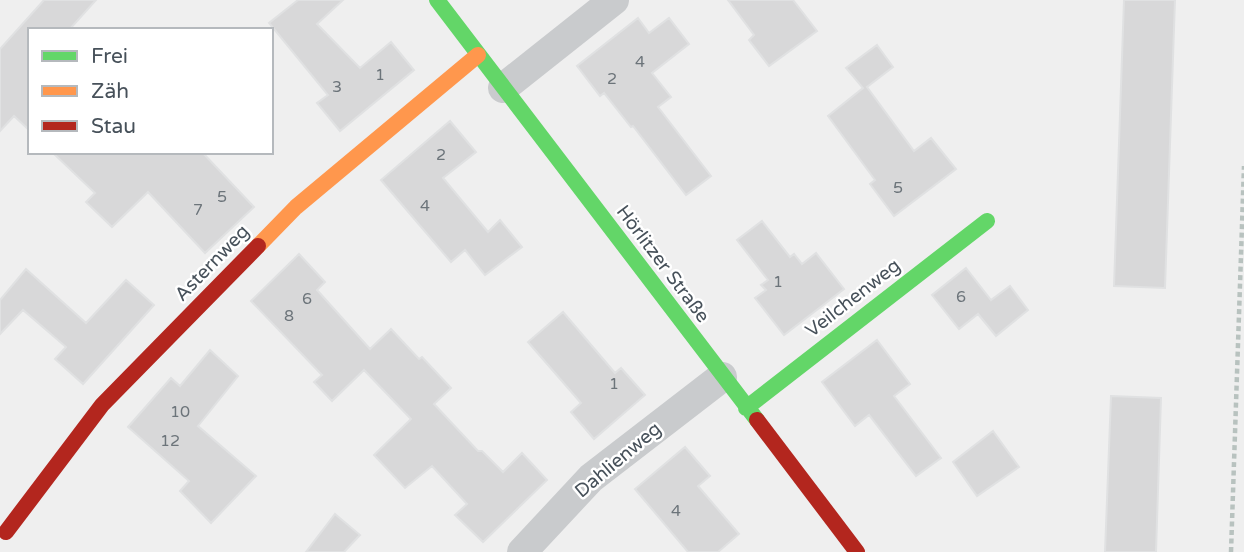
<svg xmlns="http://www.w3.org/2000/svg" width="1244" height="552" font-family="'Varela Round',sans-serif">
<rect width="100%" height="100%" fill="#efefef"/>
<!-- building -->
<path fill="#d8d8d9" stroke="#e0e1e2" stroke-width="2" d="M 44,0 L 96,0 L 69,30 L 30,30 L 30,131 L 14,116 L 0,131 L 0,49 Z
M 298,0 L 343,0 L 317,24 L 360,68 L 391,42 L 414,70 L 340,131 L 317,103 L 328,95 L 269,23 Z
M 728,0 L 793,0 L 817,31 L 769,66 L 749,40 L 754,35 Z
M 1124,0 L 1175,0 L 1165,288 L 1114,286 Z
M 638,18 L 649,33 L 669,18 L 689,44 L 652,73 L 671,97 L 658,107 L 711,176 L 686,195 L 633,126 L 631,127 L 604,93 L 600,96 L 577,66 Z
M 877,45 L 893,67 L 867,87 L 914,151 L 931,138 L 956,169 L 894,216 L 870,184 L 875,180 L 828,116 L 863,88 L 846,68 Z
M 450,121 L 476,152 L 443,178 L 488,232 L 500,220 L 522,247 L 485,275 L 465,250 L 451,262 L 381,180 Z
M 52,152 L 202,152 L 254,207 L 205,253 L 148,192 L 112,227 L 86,202 L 95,193 Z
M 762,221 L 790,257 L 794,254 L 802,264 L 816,253 L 844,289 L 784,335 L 755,298 L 766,290 L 761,285 L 768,280 L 737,240 Z
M 299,254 L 325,282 L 317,290 L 370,349 L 391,329 L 419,359 L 422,357 L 451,388 L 434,404 L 478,451 L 482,451 L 503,472 L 522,453 L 547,480 L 483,542 L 455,515 L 467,504 L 432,466 L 405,488 L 374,455 L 411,419 L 364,370 L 332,401 L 314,382 L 322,375 L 251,301 Z
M 966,268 L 991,300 L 1010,286 L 1028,310 L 996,336 L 978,314 L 959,329 L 932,295 Z
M 26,269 L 86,323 L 126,280 L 154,305 L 83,384 L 55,359 L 66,347 L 23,310 L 0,334 L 0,300 Z
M 563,312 L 615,373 L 621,368 L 645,395 L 594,439 L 571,412 L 581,403 L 528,342 Z
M 877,340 L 910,384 L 894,396 L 941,458 L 916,476 L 869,415 L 855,426 L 822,382 Z
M 210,350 L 238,376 L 198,426 L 256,476 L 211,523 L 180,491 L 189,481 L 128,427 L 171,378 L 180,386 Z
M 1111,396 L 1161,398 L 1156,552 L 1105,552 Z
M 993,431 L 1019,467 L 977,496 L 953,462 Z
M 685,447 L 710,476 L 698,486 L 739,534 L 718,552 L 688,552 L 635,489 Z
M 335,514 L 360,535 L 344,552 L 306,552 Z"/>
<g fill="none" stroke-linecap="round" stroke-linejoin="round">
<!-- path -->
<path stroke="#b8c2bf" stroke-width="4.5" stroke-dasharray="5 3.5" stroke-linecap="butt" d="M 1231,552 L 1244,166"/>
<!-- street -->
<path stroke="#c9cbcd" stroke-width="30" d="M 503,88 L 614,0
M 522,552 L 591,478 L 722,377"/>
<!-- fast -->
<path stroke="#63d668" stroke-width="16" d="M 437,0 L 757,420
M 746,408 L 987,221"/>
<!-- slow -->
<path stroke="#ff974d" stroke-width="16" d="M 258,246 L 296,207 L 478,55"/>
<!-- jam -->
<path stroke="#b3261e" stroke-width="16" d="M 757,420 L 857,552
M 6,532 L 102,405 L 258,246"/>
</g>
<g text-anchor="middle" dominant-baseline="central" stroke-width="5" stroke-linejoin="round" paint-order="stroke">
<!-- number labels -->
<g font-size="16" fill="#6c747a">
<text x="640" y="62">4</text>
<text x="380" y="75">1</text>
<text x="612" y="79">2</text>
<text x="337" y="87">3</text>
<text x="441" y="155">2</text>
<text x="898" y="188">5</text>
<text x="222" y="197">5</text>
<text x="425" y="206">4</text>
<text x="198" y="210">7</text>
<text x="778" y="282">1</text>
<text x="961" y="297">6</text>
<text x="307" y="299">6</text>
<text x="289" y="316">8</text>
<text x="614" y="384">1</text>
<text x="180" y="412">10</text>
<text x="170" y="441">12</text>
<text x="676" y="511">4</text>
</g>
<!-- street labels -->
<g font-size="19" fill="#47515a" stroke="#fff">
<text transform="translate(212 263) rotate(-46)">Asternweg</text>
<text transform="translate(663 264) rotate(53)">Hörlitzer Straße</text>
<text transform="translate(853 298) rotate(-38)">Veilchenweg</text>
<text transform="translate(618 460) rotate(-40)">Dahlienweg</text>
</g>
</g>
<!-- legend -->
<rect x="28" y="28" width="245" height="126" fill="#ffffff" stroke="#b5b9bd" stroke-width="2"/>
<rect x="42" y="51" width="35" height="10" fill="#63d668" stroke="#b5b9bd" stroke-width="2"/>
<text x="91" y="63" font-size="21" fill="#47515a">Frei</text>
<rect x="42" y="86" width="35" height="10" fill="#ff974d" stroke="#b5b9bd" stroke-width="2"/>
<text x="91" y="98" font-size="21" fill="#47515a">Zäh</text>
<rect x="42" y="121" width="35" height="10" fill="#b3261e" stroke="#b5b9bd" stroke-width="2"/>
<text x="91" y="133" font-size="21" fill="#47515a">Stau</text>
</svg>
